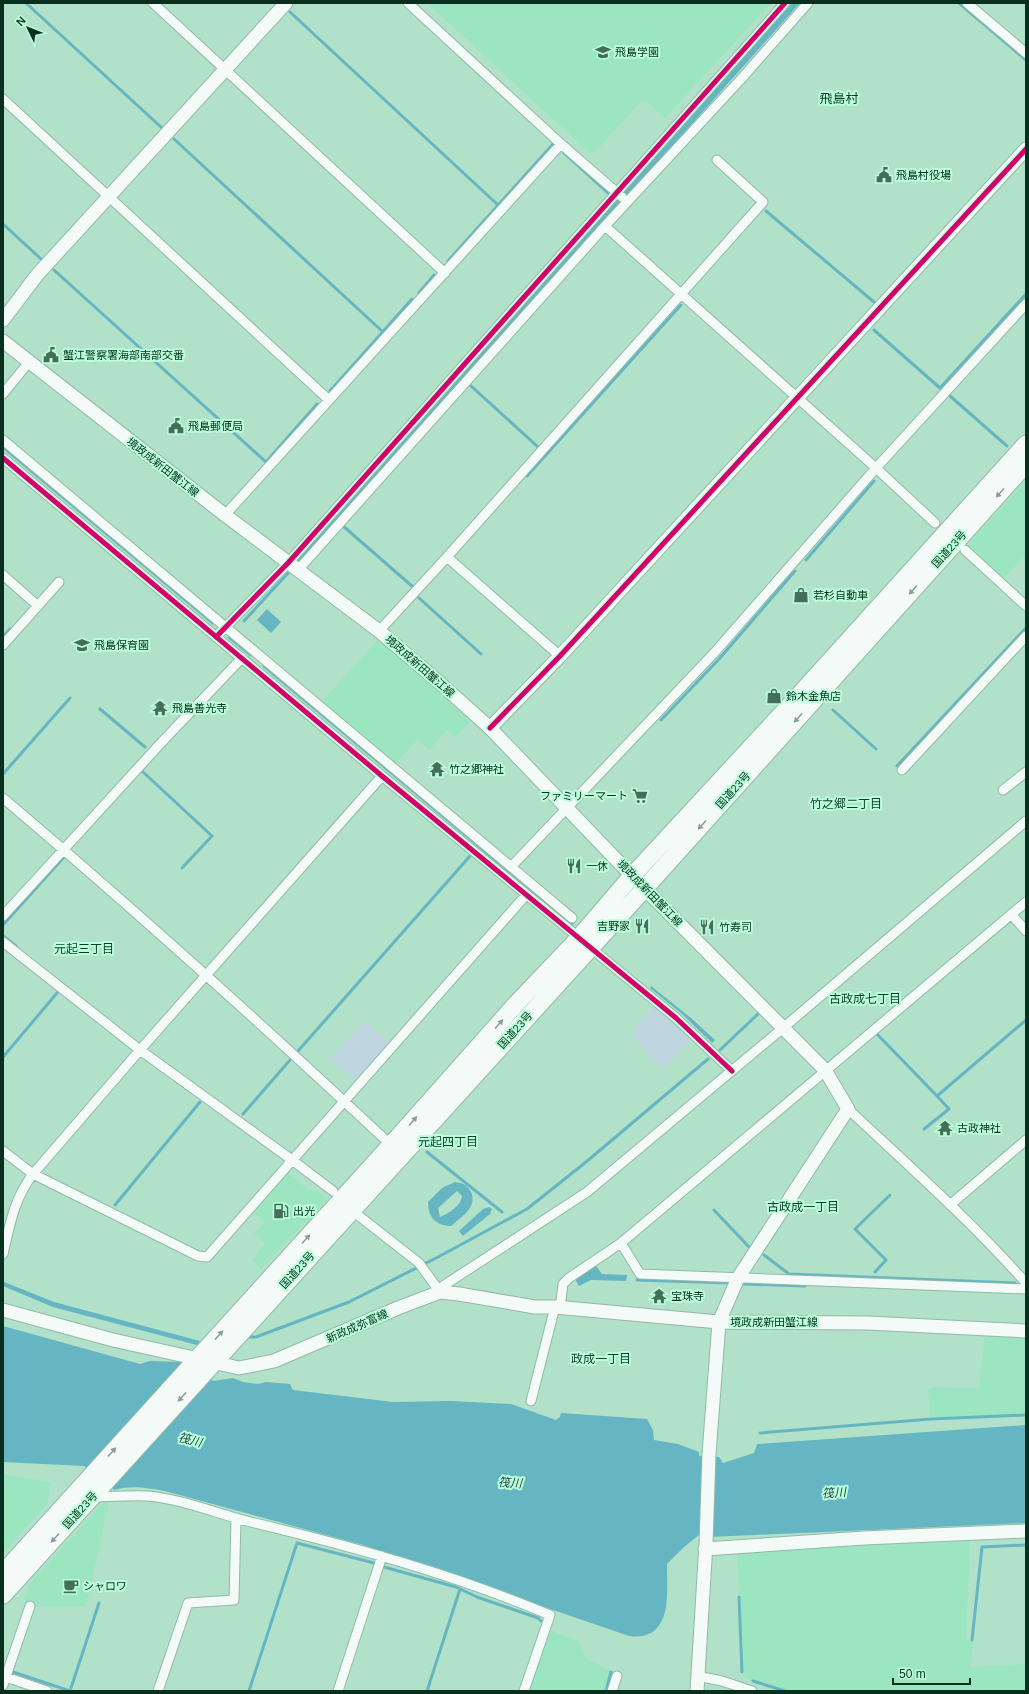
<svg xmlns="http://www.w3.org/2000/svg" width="1029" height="1694" font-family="Helvetica,'Noto Sans JP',sans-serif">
<rect width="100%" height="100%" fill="#b1e1c9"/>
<!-- built -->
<path fill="#9be6c0" d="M 427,3 L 771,3 L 665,118 L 647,102 L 641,101 L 595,152 L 590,153 Z
M 1026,481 L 1026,555 L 1004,578 L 967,546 Z
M 378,640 L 391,649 L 470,721 L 455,737 L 447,730 L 429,750 L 418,739 L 394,765 L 321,702 Z
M 288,1172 L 308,1190 L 317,1190 L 327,1199 L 261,1269 L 252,1261 L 265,1243 L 254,1233 L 265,1222 L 254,1212 Z
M 985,1334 L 1026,1335 L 1026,1414 L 930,1419 L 928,1389 L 933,1387 L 979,1388 Z
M 3,1474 L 51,1482 L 47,1504 L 3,1553 Z
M 104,1502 L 109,1502 L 86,1606 L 35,1607 L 29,1604 L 24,1600 L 29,1584 Z
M 970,1540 L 966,1640 L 973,1641 L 970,1667 L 1026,1664 L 1026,1691 L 787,1691 L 744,1677 L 737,1552 Z
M 548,1630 L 578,1640 L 587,1659 L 611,1671 L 605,1691 L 527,1691 Z"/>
<!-- green -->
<path fill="#bed5e0" d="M 653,1007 L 692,1039 L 662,1070 L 630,1033 Z
M 365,1021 L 389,1042 L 355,1080 L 330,1058 Z"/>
<!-- water -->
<path fill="#65b6c2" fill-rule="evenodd" d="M 792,3 L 800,3 L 300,562 L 296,559 Z
M 267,609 L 281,622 L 271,633 L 257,620 Z
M 651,986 L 691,1018 L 715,1040 L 712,1043 L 682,1014 L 650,988 Z
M 455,1182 C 463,1183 467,1185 471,1192 C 478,1207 461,1217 451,1226 C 436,1226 428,1217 428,1202 L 442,1188 ZM 457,1191 L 462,1196 C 462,1205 448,1214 440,1217 L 438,1208 Z
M 489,1207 L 492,1209 L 490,1214 L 463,1236 L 459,1231 L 483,1209 Z
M 596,1266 L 602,1274 L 627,1275 L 626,1281 L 591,1280 L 579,1286 L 575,1279 Z
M 4,1282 L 54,1302 L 200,1341 L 197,1345 L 53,1307 L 3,1286 Z
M 3,1326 L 140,1364 L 150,1361 L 180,1362 L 213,1381 L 233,1378 L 243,1382 L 258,1384 L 266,1382 L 290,1384 L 293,1390 L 393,1402 L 451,1401 L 511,1404 L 556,1420 L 560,1417 L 561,1413 L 647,1419 L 653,1430 L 654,1440 L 678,1444 L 699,1452 L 699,1456 L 719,1457 L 723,1463 L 754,1453 L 757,1444 L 1026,1425 L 1026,1523 L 710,1537 L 700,1534 L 683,1548 L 667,1564 C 667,1594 673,1642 629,1636 L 363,1545 L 165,1491 C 147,1488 132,1485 114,1490 L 94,1472 L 84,1466 L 3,1462 Z"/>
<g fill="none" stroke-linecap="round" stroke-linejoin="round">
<!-- stream -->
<path stroke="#65b6c2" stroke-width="3" d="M 26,3 L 162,128
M 959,3 L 1026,60
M 290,12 L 498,205
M 174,139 L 383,332
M 564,153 L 608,193
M 766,211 L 874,302
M 3,224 L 41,259
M 448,261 L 554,143
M 54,270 L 266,462 L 317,404
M 419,293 L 434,275
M 874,330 L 940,388 L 1026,294
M 470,385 L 538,447
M 330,391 L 412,299
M 950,396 L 1007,446
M 3,447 L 213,623
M 527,476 L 681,305
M 343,526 L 413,587
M 806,560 L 874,481
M 419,598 L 481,654
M 244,621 L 288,573
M 231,634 L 229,637 L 251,655
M 3,637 L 10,629
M 264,666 L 572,924
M 100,709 L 145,747
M 833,710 L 876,749
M 661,720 L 720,658 L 795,571
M 897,766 L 1026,628
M 142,771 L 212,836 L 182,868
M 3,774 L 70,698
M 3,925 L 64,857
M 3,936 L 16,946
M 877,1034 L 937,1096
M 720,1050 L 759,1013
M 298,1051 L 470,856
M 3,1057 L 57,993
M 243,1114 L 290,1060
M 924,1129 L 949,1109 L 937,1096 L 1026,1020
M 427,1152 L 502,1212
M 115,1205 L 200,1102
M 714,1210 L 750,1248
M 764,1255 L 789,1274 L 1015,1283
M 875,1272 L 886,1260 L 855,1229 L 890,1195
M 637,1280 L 731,1283
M 743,1284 L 805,1286
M 250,1337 L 256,1337 L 349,1302 L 438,1257 L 527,1209 L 586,1162 L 708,1059
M 760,1433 L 931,1419 L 1026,1415
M 384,1567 L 456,1587 L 477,1597 L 538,1618 L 541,1621
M 739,1597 L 742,1672
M 972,1640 L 982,1547 L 1026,1545
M 13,1672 L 70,1691
M 753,1681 L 785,1691
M 71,1688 L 99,1603
M 249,1691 L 297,1543 L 374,1563
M 427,1691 L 460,1589
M 606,1691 L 611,1672"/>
<defs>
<path id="street" d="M 153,3 L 445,273
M 408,3 L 561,144 L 622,197
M 967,3 L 1026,53
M 3,99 L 329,400
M 605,226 L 876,468 L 935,523
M 3,394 L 29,362
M 3,440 L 572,918
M 3,458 L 382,776 L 571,931
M 225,515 L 561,144
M 965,550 L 1026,606
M 298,570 L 605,226 L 742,78 L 808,3
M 3,575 L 38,606
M 379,631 L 447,557
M 216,637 L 288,563 L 785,3
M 3,645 L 59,582
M 560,656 L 447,557 L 763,202 L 717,160
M 902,770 L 1026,636
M 1003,790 L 1026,772
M 3,798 C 135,910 265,1027 391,1145
M 511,867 L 715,652 L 876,468 L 1026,304
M 1011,914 L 1026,931
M 3,916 L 160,744 L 242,658
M 3,942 L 140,1050 L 292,1160 L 333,1191
M 597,953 L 676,1018 L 732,1071
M 848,1109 C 909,1166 971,1221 1026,1283
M 3,1151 L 33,1174 L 198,1256 L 207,1257 L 526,895
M 950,1205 L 1026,1140
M 359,1216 L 419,1263 L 440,1292
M 621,1243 L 640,1274 L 1026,1289
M 3,1254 C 10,1224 14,1199 33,1174 L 140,1050 L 382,776
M 440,1292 L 443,1286 L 587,1192 L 783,1028 L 1026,821
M 560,1308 L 563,1284 L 569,1278 L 621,1243 L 1026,902
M 531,1401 L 555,1307
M 92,1497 C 110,1497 129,1495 147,1496 C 184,1499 219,1515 255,1523 C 355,1547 455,1575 550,1615 L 524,1691
M 3,1676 L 47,1691
M 697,1676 L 722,1681 L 752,1691
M 3,1685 L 30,1606
M 158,1691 L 188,1603 L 234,1600 L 236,1519
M 338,1691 L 382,1556
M 612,1691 L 617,1676"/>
<path id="secondary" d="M 3,320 L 37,275 L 286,3
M 3,341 L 225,515 L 379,631 L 441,684 L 490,728 L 632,876 L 825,1070 L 848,1109 L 738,1278 L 719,1322 L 868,1323 L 1026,1331
M 490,728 L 560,656 L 1026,149
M 3,1310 L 113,1340 L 239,1368 L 274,1361 L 398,1308 L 440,1292 L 459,1294 L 535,1307 L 555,1307 L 719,1322 L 709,1454 L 706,1543 L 697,1691
M 705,1549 L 864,1538 L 1026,1531"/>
<path id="highway" d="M 3,1573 L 391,1145 L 517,1003 L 576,941 L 632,876 L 791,704 L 1026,444
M 3,1595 L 645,888 L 1026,464"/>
</defs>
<!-- street casing -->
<use href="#street" stroke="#93b9a6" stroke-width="11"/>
<!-- secondary casing -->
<use href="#secondary" stroke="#93b9a6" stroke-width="15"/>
<!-- highway casing -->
<use href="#highway" stroke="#93b9a6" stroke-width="19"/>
<!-- street -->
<use href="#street" stroke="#f3faf7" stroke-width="9"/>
<!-- secondary -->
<use href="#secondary" stroke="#f3faf7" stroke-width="13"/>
<!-- highway -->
<use href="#highway" stroke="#f3faf7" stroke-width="17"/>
<defs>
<path id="cycleway" d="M 3,458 L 382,776 L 676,1018 L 732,1071
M 216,637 L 288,563 L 785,3
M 490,728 L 560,656 L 1026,149"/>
</defs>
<!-- cycleway casing -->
<use href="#cycleway" stroke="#baffda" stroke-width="8"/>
<!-- cycleway -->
<use href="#cycleway" stroke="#d6006c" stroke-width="5"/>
</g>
<!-- one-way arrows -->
<defs><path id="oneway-solid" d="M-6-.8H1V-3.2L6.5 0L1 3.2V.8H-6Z"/></defs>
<g fill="#8a9f96">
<use href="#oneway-solid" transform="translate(1000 493) rotate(132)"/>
<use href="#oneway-solid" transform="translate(913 590) rotate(132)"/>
<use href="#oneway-solid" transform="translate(798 718) rotate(132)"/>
<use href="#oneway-solid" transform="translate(702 825) rotate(132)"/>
<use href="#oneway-solid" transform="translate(499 1024) rotate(-49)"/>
<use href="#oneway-solid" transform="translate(413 1121) rotate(-49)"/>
<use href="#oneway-solid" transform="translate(306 1239) rotate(-48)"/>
<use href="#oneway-solid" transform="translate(219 1335) rotate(-48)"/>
<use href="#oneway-solid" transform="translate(182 1397) rotate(132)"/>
<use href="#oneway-solid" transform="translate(112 1452) rotate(-48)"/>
<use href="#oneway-solid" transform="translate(55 1538) rotate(132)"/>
</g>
<!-- icons -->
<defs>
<symbol id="school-bare" viewBox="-9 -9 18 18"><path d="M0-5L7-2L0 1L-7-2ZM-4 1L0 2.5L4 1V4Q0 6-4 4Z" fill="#446e5a" stroke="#baffda" stroke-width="2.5" paint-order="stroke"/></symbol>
<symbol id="civic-bare" viewBox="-9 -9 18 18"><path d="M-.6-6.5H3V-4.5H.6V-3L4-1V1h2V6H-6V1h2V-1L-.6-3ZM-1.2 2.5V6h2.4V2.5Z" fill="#446e5a" stroke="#baffda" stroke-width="2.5" paint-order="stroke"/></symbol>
<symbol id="shop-bare" viewBox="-9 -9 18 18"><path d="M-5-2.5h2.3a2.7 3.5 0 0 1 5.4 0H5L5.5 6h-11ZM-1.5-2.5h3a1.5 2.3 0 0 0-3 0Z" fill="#446e5a" stroke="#baffda" stroke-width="2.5" paint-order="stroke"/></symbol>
<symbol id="temple-bare" viewBox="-9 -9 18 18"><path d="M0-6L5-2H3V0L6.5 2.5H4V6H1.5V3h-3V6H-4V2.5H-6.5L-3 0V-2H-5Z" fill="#446e5a" stroke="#baffda" stroke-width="2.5" paint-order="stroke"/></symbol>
<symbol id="supermarket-bare" viewBox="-9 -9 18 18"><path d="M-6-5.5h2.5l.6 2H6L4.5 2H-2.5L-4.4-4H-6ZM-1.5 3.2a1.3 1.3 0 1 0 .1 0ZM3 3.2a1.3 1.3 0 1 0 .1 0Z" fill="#446e5a" stroke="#baffda" stroke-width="2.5" paint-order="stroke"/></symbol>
<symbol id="restaurant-bare" viewBox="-9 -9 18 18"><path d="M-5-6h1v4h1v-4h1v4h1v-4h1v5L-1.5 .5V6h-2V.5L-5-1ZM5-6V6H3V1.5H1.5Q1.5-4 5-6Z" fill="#446e5a" stroke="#baffda" stroke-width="2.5" paint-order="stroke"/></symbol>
<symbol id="fuel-bare" viewBox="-9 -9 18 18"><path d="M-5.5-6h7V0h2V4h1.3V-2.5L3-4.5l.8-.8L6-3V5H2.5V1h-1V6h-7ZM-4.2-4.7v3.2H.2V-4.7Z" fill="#446e5a" stroke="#baffda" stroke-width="2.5" paint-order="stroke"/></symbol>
<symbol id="cafe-bare" viewBox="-9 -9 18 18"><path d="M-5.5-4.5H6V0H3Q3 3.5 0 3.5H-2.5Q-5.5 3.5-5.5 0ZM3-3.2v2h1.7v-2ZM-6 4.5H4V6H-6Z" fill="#446e5a" stroke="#baffda" stroke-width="2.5" paint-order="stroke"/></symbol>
</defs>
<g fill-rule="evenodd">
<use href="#school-bare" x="592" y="41" width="22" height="22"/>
<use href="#civic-bare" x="873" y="164" width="22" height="22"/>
<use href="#civic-bare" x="40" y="344" width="22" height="22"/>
<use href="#civic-bare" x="165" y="415" width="22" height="22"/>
<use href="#shop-bare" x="790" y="584" width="22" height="22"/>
<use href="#school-bare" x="71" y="634" width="22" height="22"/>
<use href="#shop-bare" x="763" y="685" width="22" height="22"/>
<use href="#temple-bare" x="149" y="697" width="22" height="22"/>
<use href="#temple-bare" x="426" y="758" width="22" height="22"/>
<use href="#supermarket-bare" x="629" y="785" width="22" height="22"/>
<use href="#restaurant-bare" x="563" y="855" width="22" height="22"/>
<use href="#restaurant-bare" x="631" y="915" width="22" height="22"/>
<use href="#restaurant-bare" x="696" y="916" width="22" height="22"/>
<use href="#temple-bare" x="934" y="1117" width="22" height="22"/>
<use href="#fuel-bare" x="270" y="1200" width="22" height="22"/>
<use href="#temple-bare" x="648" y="1285" width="22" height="22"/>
<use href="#cafe-bare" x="60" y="1575" width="22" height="22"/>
</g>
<g text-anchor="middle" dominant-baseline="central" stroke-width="4" stroke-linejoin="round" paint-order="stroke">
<!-- poi labels -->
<g font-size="11" fill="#09301f" stroke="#baffda" text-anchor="start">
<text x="615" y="52">飛島学園</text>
<text x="896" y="175">飛島村役場</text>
<text x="63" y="355">蟹江警察署海部南部交番</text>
<text x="188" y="426">飛島郵便局</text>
<text x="813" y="595">若杉自動車</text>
<text x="94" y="645">飛島保育園</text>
<text x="786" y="696">鈴木金魚店</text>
<text x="172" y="708">飛島善光寺</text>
<text x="449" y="769">竹之郷神社</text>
<text x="628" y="796" text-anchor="end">ファミリーマート</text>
<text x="586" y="866">一休</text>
<text x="630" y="926" text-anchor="end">吉野家</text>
<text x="719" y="927">竹寿司</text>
<text x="957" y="1128">古政神社</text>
<text x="293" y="1211">出光</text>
<text x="671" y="1296">宝珠寺</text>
<text x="83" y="1586">シャロワ</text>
</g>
<!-- street labels -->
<g font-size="11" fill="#09301f" stroke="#baffda">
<text transform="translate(163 467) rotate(38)">境政成新田蟹江線</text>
<text transform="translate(949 549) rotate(-48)">国道23号</text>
<text transform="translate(420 666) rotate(41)">境政成新田蟹江線</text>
<text transform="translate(733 790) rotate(-48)">国道23号</text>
<text transform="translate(650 893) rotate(46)">境政成新田蟹江線</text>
<text transform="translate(515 1030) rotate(-48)">国道23号</text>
<text transform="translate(297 1270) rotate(-48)">国道23号</text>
<text x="774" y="1322">境政成新田蟹江線</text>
<text transform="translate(357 1326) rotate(-24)">新政成弥富線</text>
<text transform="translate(80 1510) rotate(-48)">国道23号</text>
</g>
<!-- neighbourhood labels -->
<g font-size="12" fill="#0b3d28" stroke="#baffda">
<text x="846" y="804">竹之郷二丁目</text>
<text x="84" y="949">元起三丁目</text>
<text x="865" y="999">古政成七丁目</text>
<text x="448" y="1142">元起四丁目</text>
<text x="803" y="1207">古政成一丁目</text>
<text x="601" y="1359">政成一丁目</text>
</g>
<!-- water labels -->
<g font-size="12" font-style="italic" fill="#28454e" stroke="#baffda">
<text transform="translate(190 1440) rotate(14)">筏川</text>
<text transform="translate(510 1483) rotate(3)">筏川</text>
<text transform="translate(834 1493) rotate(-4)">筏川</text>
</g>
<!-- quarter labels -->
<g font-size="13" fill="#0b3d28" stroke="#baffda">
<text x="839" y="98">飛島村</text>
</g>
</g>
<!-- border -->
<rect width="1029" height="1694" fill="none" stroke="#09301f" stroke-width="8"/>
<!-- north arrow -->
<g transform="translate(28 28) rotate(313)" stroke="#baffda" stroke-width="3" paint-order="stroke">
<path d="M0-3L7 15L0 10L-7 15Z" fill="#09301f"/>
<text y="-6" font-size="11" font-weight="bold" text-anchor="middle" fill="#09301f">N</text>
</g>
<!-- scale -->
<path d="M893 1678v6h77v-6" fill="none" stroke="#09301f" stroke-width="2"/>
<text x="899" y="1678" font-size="12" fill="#09301f" stroke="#baffda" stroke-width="3" paint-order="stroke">50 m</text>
</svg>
